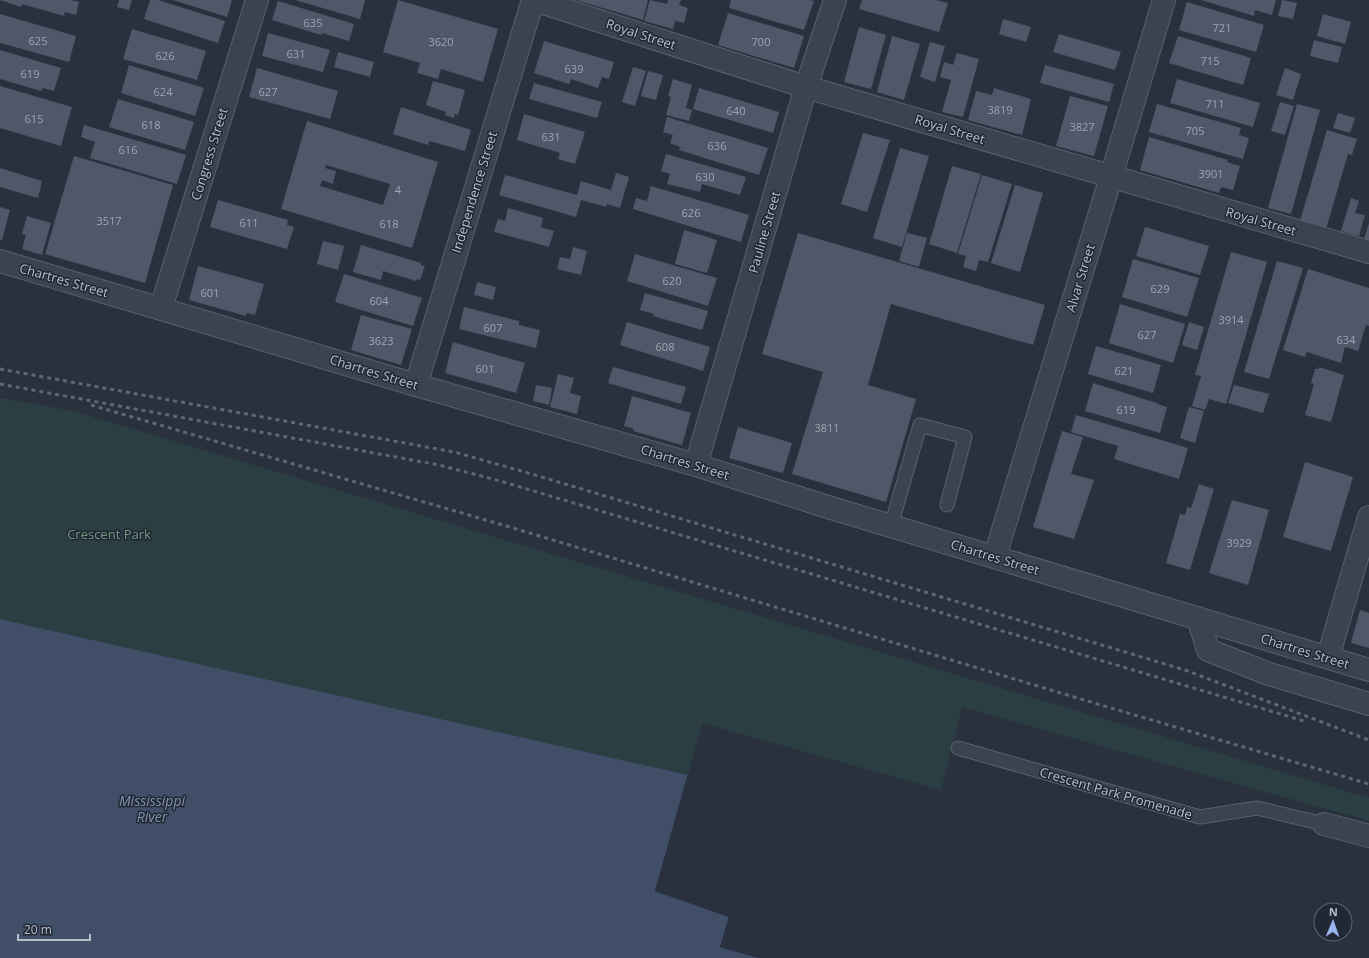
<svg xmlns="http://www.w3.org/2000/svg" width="1369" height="958" font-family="'Open Sans',sans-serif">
<rect width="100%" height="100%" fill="#29313f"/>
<!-- green -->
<path fill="#2b3f42" d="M 0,398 L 73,411 L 1369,798 L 1369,821 L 962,707 L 941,790 L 702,723 L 688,775 L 0,619 Z"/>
<!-- water -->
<path fill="#404e67" d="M 0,619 L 688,775 L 655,891 L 729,917 L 720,947 L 758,958 L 0,958 Z"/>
<!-- pier -->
<path fill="#29313f" d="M 688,773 L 690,775 L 658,890 L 730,915 L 722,946 L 760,958 L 720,947 L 729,917 L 655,891 Z"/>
<!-- building -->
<path fill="#4f5868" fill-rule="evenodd" d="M 0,0 L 71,0 L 79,2 L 76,15 L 65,12 L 64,16 L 22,4 L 21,7 Z
M 119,0 L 132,0 L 129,10 L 117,7 Z
M 150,0 L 158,0 L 225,21 L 218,43 L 144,19 Z
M 173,0 L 232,0 L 227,17 Z
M 295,0 L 365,0 L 360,19 Z
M 398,0 L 498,29 L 483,82 L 441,69 L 438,79 L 417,73 L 420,63 L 383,52 Z
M 576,0 L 648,0 L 643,20 Z
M 650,0 L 667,4 L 668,0 L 681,0 L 679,5 L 688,8 L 684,23 L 675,21 L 673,29 L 644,21 Z
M 731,0 L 810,0 L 814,1 L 804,30 L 729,8 Z
M 862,0 L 936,0 L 948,3 L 939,32 L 859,9 Z
M 1201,0 L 1276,0 L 1272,15 L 1255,10 L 1254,16 Z
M 1282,0 L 1297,3 L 1293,19 L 1278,16 Z
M 278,1 L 354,24 L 349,41 L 322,33 L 321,35 L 272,20 Z
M 1187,2 L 1264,25 L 1256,52 L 1179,30 Z
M 728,13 L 804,36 L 794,68 L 718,45 Z
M 0,14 L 76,36 L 69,62 L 0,43 Z
M 1323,14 L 1351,22 L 1345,44 L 1317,36 Z
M 1003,19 L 1031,27 L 1026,42 L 999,34 Z
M 859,27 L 886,35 L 871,89 L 844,82 Z
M 132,29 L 206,51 L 197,80 L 123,59 Z
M 268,33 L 330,50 L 323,72 L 262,56 Z
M 1059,34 L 1121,52 L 1115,70 L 1053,52 Z
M 892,36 L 920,44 L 904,100 L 877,92 Z
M 1178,36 L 1251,58 L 1243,85 L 1169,63 Z
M 1314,40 L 1342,47 L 1338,63 L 1310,56 Z
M 544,41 L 614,62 L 609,79 L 602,77 L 598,88 L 571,79 L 569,84 L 534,73 Z
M 930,42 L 945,46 L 935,82 L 920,77 Z
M 0,50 L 61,68 L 54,91 L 43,88 L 41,91 L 0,79 Z
M 338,52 L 374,62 L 370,77 L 334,67 Z
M 957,53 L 979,59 L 963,117 L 942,112 L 951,80 L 940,77 L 944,62 L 953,65 Z
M 129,65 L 204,88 L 195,116 L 121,93 Z
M 1045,65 L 1114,84 L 1109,102 L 1040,83 Z
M 633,67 L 646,71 L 635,106 L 622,102 Z
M 257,68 L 338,91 L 330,119 L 249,97 Z
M 1285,68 L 1301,74 L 1293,100 L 1276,95 Z
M 648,71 L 663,75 L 656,100 L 641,96 Z
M 673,79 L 692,85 L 686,108 L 692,110 L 689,121 L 666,115 L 671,97 L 668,96 Z
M 1177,79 L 1260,103 L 1253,127 L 1170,103 Z
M 433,81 L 465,90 L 458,115 L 455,114 L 454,118 L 445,115 L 446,112 L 426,105 Z
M 534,83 L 602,102 L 597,118 L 529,99 Z
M 0,86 L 72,107 L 61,146 L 0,128 Z
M 699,88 L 779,112 L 773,133 L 693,109 Z
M 994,88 L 1031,99 L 1022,135 L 968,120 L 976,91 L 992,95 Z
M 1070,96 L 1108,106 L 1094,156 L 1056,146 Z
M 118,99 L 194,122 L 185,150 L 109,127 Z
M 1280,102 L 1294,106 L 1285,135 L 1271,131 Z
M 1157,104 L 1241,128 L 1239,135 L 1249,138 L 1243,159 L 1149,132 Z
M 1297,104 L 1320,110 L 1291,214 L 1268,208 Z
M 401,107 L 471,130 L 465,151 L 429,141 L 428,145 L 393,134 Z
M 1338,113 L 1355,118 L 1350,133 L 1333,128 Z
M 524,114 L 585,132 L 575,164 L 558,159 L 560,153 L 517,140 Z
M 667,117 L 768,148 L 759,175 L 679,150 L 680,147 L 670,143 L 673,135 L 663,132 Z
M 307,121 L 438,162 L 412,248 L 281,209 ZM 326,165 L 390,184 L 383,205 L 320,186 L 322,180 L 333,184 L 336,171 L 325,168 Z
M 84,125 L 186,155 L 177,184 L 90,158 L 95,142 L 81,137 Z
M 1327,130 L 1357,139 L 1352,155 L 1348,154 L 1326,229 L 1300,221 Z
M 863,133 L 890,140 L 867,212 L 841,204 Z
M 1149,137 L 1228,160 L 1227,162 L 1240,166 L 1233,190 L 1221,187 L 1219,193 L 1140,170 Z
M 900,148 L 929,156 L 902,247 L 873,238 Z
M 666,154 L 746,177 L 740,195 L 702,184 L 700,192 L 667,184 L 670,174 L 661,171 Z
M 74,156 L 173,185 L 145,283 L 45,254 Z
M 952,166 L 981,174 L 957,253 L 929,244 Z
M 0,168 L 42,181 L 38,198 L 0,187 Z
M 616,173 L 629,177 L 620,208 L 607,204 L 606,207 L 581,200 L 576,217 L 499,195 L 505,175 L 577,195 L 581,181 L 611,190 Z
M 982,175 L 1012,184 L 988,262 L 979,260 L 976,271 L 963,267 L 966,256 L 958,254 Z
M 1015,185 L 1043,193 L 1020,272 L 991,263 Z
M 651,186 L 749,215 L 741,242 L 633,209 L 636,198 L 647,201 Z
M 1351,198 L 1359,201 L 1355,213 L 1365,215 L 1359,236 L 1341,231 Z
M 218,200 L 288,220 L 287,225 L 294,227 L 287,249 L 210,227 Z
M 0,207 L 10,210 L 2,240 L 0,240 Z
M 508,208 L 543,218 L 541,227 L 554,231 L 549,247 L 494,232 L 498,219 L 505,221 Z
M 27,216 L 51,223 L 42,255 L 22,249 L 26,235 L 22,234 Z
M 1369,223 L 1369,240 L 1364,239 Z
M 1145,227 L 1209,246 L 1200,275 L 1136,256 Z
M 684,230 L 717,240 L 707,273 L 675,264 Z
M 798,233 L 1045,305 L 1033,345 L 891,304 L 868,385 L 916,399 L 886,502 L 792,474 L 823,372 L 762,354 Z
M 907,233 L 927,238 L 919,267 L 899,261 Z
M 323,241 L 344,246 L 338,270 L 317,264 Z
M 361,245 L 421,263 L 421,265 L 425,266 L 420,280 L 417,279 L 416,281 L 383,271 L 381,280 L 353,272 Z
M 573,247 L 587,251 L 581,275 L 557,269 L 560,257 L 570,259 Z
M 1231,252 L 1267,262 L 1226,404 L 1209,399 L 1205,410 L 1192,406 L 1201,376 L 1195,375 Z
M 635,254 L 717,278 L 708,306 L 627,281 Z
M 1133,259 L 1199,278 L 1187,317 L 1122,297 Z
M 1277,261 L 1303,268 L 1269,379 L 1244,372 Z
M 198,266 L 264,284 L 255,315 L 247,313 L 246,316 L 189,300 Z
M 1308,269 L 1369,288 L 1369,326 L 1366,325 L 1358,351 L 1345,347 L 1341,363 L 1307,352 L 1305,357 L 1283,350 Z
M 344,274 L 422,298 L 413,326 L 335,302 Z
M 477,282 L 496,287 L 493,300 L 474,295 Z
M 645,293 L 708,311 L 702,330 L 653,316 L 654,314 L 640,310 Z
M 1120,304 L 1185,324 L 1173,363 L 1109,343 Z
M 464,307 L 519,321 L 519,325 L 540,330 L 536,348 L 459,329 Z
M 361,315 L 412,329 L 401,365 L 351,350 Z
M 627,322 L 710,347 L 703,371 L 620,345 Z
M 1189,322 L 1204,327 L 1197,350 L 1182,345 Z
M 453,342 L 525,363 L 516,393 L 445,373 Z
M 1096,346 L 1161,365 L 1153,393 L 1088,374 Z
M 613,367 L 686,387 L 681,404 L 608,383 Z
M 1319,367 L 1344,375 L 1331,422 L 1305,415 L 1314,384 L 1311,383 L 1315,369 L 1319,369 Z
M 558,374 L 574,378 L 570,393 L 581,396 L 577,414 L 550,407 Z
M 1093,383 L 1157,403 L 1157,404 L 1167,407 L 1160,433 L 1085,411 Z
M 536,385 L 552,388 L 549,405 L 533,401 Z
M 1234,385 L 1269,394 L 1263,413 L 1228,403 Z
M 632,396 L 691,413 L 682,445 L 633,431 L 634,429 L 624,426 Z
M 1189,407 L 1204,411 L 1195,443 L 1180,438 Z
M 1076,415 L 1188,448 L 1179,479 L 1114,459 L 1118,446 L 1071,432 Z
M 738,427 L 792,443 L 783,473 L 729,458 Z
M 1062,431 L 1083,437 L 1071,474 L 1094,480 L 1074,539 L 1033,527 Z
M 1305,462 L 1353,477 L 1331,551 L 1283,537 Z
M 1199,484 L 1214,489 L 1190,570 L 1166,563 L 1180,514 L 1185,515 L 1187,507 L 1191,508 Z
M 1232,500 L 1269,510 L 1248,585 L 1209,573 Z
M 1360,610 L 1369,613 L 1369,648 L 1351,643 Z"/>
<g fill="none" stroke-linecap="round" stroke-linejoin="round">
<defs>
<path id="service" d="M 891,526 L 920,425 L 965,437 L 947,505
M 958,748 L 1200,817 L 1257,808 L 1324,824"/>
<path id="minor" d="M 534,0 L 806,87 L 1369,252
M 161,308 L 257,0
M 416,385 L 533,0
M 696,465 L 806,87 L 835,0
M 995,556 L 1111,177 L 1164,0
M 1198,618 L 1208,650 L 1269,674 L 1369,704
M 1328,657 L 1369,517
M 1324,824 L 1369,836"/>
<path id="tertiary" d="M 0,261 L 416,385 L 696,465 L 828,507 L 1369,670"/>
</defs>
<!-- service casing -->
<use href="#service" stroke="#5a616d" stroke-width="15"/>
<!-- minor casing -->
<use href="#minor" stroke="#5a616d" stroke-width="24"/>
<!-- tertiary casing -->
<use href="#tertiary" stroke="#5a616d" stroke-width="24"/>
<!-- service -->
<use href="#service" stroke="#3c4350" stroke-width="13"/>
<!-- minor -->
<use href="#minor" stroke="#3c4350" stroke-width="22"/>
<!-- tertiary -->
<use href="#tertiary" stroke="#3c4350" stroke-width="22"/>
<!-- rail -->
<path stroke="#5f6776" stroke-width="3" stroke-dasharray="4 4" stroke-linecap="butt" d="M 0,369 L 454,452 L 525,472 L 1185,670 L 1369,740
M 0,384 L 439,465 L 500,481 L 1304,721
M 91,405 L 503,525 L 1094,703 L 1369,784"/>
</g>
<g text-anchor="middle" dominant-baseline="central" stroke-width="3" stroke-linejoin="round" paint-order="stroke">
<!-- number labels -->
<g font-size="11" fill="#9ea5b2">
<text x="313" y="22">635</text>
<text x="1222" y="27">721</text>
<text x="38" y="40">625</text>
<text x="441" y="41">3620</text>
<text x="761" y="41">700</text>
<text x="296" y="53">631</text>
<text x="165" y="55">626</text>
<text x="1210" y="60">715</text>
<text x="574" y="68">639</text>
<text x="30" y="73">619</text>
<text x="163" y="91">624</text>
<text x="268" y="91">627</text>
<text x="1215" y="103">711</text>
<text x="1000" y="109">3819</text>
<text x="736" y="110">640</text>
<text x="34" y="118">615</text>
<text x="151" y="124">618</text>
<text x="1082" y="126">3827</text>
<text x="1195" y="130">705</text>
<text x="551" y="136">631</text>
<text x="717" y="145">636</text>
<text x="128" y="149">616</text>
<text x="1211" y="173">3901</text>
<text x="705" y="176">630</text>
<text x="398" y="189">4</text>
<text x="691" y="212">626</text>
<text x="109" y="220">3517</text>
<text x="249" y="222">611</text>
<text x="389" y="223">618</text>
<text x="672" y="280">620</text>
<text x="1160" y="288">629</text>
<text x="210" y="292">601</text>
<text x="379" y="300">604</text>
<text x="1231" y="319">3914</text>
<text x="493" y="327">607</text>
<text x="1147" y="334">627</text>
<text x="1346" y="339">634</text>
<text x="381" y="340">3623</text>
<text x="665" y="346">608</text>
<text x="485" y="368">601</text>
<text x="1124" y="370">621</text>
<text x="1126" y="409">619</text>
<text x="827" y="427">3811</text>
<text x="1239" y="542">3929</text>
</g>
<!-- street labels -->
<g font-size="13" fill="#b9bfca" stroke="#212835">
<text transform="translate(641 34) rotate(18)">Royal Street</text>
<text transform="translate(950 129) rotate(17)">Royal Street</text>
<text transform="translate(209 154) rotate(-73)">Congress Street</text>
<text transform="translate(474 192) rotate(-73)">Independence Street</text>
<text transform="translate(1261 221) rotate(16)">Royal Street</text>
<text transform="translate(764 232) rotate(-74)">Pauline Street</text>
<text transform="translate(1080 278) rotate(-73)">Alvar Street</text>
<text transform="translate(64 280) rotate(16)">Chartres Street</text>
<text transform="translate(374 372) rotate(17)">Chartres Street</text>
<text transform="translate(685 462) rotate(17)">Chartres Street</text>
<text transform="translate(995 557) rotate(17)">Chartres Street</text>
<text transform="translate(1305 651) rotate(17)">Chartres Street</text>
<text transform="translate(1116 793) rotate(16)">Crescent Park Promenade</text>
</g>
<!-- park labels -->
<g font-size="13" fill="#72997d" stroke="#212835">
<text x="109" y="534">Crescent Park</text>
</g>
<!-- water labels -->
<g font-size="14" font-style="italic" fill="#8493ae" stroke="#212835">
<text x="152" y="800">Mississippi<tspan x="152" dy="16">River</tspan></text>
</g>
</g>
<!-- north arrow -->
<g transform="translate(1333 922) rotate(2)"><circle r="19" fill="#212835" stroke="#5e6471"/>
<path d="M0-3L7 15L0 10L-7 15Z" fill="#99b5ef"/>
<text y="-6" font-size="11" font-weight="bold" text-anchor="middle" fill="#b9bfca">N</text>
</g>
<!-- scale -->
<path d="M18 934v6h72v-6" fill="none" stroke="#b9bfca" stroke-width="2"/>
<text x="24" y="934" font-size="12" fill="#b9bfca" stroke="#212835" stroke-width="3" paint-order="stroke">20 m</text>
</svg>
